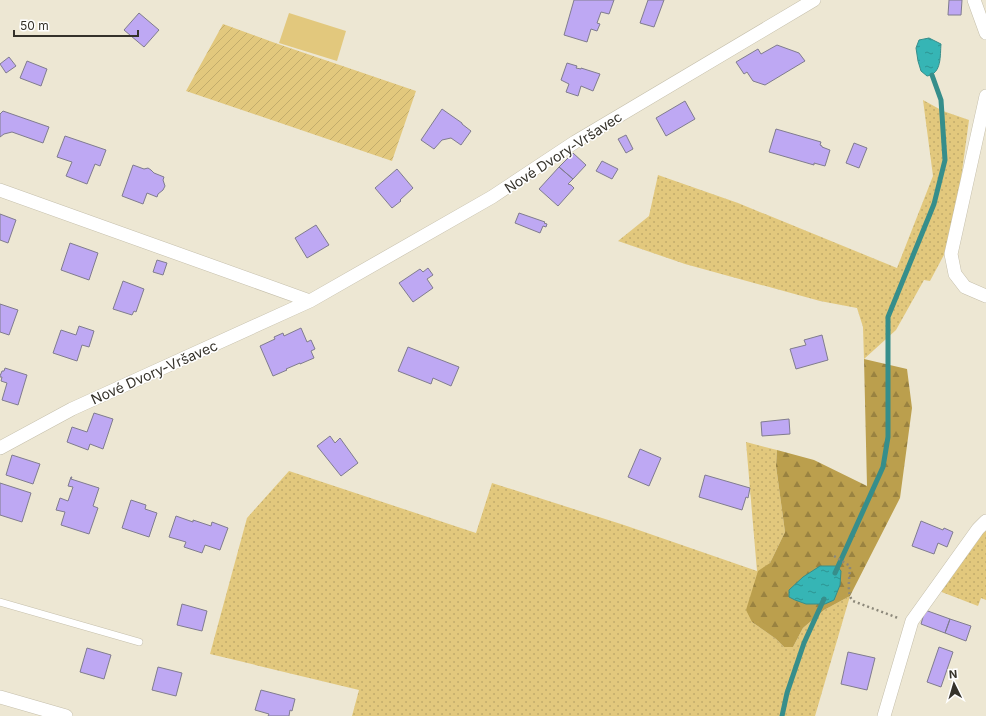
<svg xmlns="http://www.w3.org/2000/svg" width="986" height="716" font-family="Inter,sans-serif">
<defs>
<pattern id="grass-dots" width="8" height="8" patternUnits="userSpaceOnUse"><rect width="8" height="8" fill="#e2c87d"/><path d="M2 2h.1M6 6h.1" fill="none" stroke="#c2ac6c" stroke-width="1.8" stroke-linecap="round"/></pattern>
<pattern id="forest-firs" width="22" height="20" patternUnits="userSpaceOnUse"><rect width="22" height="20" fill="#bb9f4d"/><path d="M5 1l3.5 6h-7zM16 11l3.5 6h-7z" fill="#998240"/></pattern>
<pattern id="garden-furrows" width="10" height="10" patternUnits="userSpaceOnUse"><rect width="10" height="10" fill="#e2c87d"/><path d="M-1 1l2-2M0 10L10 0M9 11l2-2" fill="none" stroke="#c2ac6c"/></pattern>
<pattern id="water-ripples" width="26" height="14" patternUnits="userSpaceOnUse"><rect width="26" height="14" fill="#36b5b5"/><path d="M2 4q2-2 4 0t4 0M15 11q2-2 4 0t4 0" fill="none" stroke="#2e9493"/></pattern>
</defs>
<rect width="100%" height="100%" fill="#ede7d3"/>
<!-- grass -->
<path fill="url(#grass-dots)" d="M 923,100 L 943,111 L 969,120 L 960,186 L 945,253 L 930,281 L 924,280 L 896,330 L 864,359 L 863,327 L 857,308 L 820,301 L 685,264 L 618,241 L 649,216 L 658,175 L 738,203 L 897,268 L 933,176 Z
M 746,442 L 777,450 L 776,466 L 785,532 L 770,563 L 752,622 L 776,639 L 784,647 L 793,647 L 803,628 L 824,610 L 850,596 L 815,716 L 352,716 L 359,690 L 210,654 L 247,518 L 289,471 L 476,533 L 492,483 L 624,525 L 757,571 Z
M 986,525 L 986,600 L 981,598 L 978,606 L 939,591 Z"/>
<!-- forest -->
<path fill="url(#forest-firs)" d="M 864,359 L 907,369 L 912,408 L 900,498 L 850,596 L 824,610 L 803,628 L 793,647 L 784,647 L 776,639 L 752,622 L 746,610 L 758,571 L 770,563 L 785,532 L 776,466 L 777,450 L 814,460 L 867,486 Z"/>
<!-- garden -->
<path fill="url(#garden-furrows)" d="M 223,24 L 278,44 L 416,91 L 392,161 L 186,91 Z"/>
<!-- pitch -->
<path fill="#e2c87d" d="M 289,13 L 346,31 L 337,61 L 279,43 Z"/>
<!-- water -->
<path fill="url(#water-ripples)" stroke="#368e8b" d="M 929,38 L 941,44 C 940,55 942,74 927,76 L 921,71 L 918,61 L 916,48 L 919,40 Z
M 820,566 L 837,566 L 841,571 L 840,585 L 834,600 L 825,604 L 806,604 L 795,600 L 789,597 L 789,590 L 803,577 Z"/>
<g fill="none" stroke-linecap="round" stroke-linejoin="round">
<!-- stream -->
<path stroke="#368e8b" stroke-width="5" d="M 835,573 L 883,467 L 888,437 L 888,317 L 934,204 L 945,160 L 941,100 L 932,75
M 782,716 L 787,693 L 804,643 L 824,599"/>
</g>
<!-- building -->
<path fill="#bea8f3" stroke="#807c8e" d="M 574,0 L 614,0 L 609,14 L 601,12 L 597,23 L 600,24 L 597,31 L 591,29 L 587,42 L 564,35 Z
M 648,0 L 664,0 L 654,27 L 640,23 Z
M 949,0 L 962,0 L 961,15 L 948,15 Z
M 139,13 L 159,30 L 144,47 L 124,30 Z
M 777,45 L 799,53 L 805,61 L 765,85 L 753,81 L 747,72 L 744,74 L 736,62 L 758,49 L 761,54 Z
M 9,57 L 16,66 L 6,73 L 0,64 Z
M 27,61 L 47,69 L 41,86 L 20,78 Z
M 567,63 L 577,66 L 576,68 L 581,69 L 581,68 L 600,74 L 593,91 L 581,86 L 578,96 L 566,92 L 569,84 L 561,80 Z
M 685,101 L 695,119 L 666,136 L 656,118 Z
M 442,109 L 462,123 L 462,124 L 471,131 L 461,145 L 451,138 L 442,140 L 434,149 L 421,140 Z
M 3,111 L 49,127 L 43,143 L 12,132 L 4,134 L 0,137 L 0,114 Z
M 776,129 L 821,142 L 820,145 L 822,146 L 822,147 L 830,150 L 825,166 L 814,163 L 814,165 L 769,152 Z
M 626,135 L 633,149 L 626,153 L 618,139 Z
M 65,136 L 106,150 L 100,166 L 95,164 L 87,184 L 66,176 L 72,162 L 57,157 Z
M 854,143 L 867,148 L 859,168 L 846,163 Z
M 573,153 L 586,165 L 573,179 L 559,167 Z
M 602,161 L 618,169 L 612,179 L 596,171 Z
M 133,165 L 144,169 L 148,168 L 151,170 L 154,173 L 164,177 L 163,180 L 165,186 L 163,190 L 158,194 L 157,197 L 147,193 L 143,204 L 122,196 Z
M 559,167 L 573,179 L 568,184 L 571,185 L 574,188 L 558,206 L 539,189 Z
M 397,169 L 413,188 L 400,200 L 401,201 L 392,208 L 375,188 Z
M 519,213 L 545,222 L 544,223 L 547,224 L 546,227 L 543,226 L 540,233 L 515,223 Z
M 0,214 L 16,220 L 8,243 L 0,240 Z
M 316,225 L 329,245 L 307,258 L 295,238 Z
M 70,243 L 98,253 L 89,280 L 61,270 Z
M 157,260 L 167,263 L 163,275 L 153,272 Z
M 428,268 L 433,275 L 427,279 L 433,288 L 413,302 L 399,283 L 420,269 L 423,272 Z
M 123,281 L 144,289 L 136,312 L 134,311 L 132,315 L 113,309 Z
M 0,304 L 18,310 L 9,335 L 0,332 Z
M 79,326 L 94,331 L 89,347 L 82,345 L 77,361 L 53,353 L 61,330 L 76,335 Z
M 301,328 L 307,342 L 311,340 L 315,349 L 311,351 L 314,358 L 300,364 L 300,363 L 286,369 L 287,370 L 273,376 L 260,346 L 275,339 L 274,337 L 283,333 L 284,336 Z
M 822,335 L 828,360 L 796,369 L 790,349 L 806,345 L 804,340 Z
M 408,347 L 459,367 L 451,386 L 433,378 L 431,384 L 398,371 Z
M 5,368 L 27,375 L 18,405 L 2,400 L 7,383 L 1,381 L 2,377 L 0,377 L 0,376 L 2,371 L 4,371 Z
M 94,413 L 113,419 L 103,449 L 90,444 L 88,450 L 67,442 L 72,427 L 87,432 Z
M 789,419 L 790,434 L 762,436 L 761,422 Z
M 330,436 L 335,443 L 340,438 L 358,463 L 341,476 L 317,446 Z
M 640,449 L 661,458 L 649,486 L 628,477 Z
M 12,455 L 40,464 L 33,484 L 6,475 Z
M 705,475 L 750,488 L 748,498 L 746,497 L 742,510 L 699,497 Z
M 71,477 L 72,477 L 71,479 L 99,488 L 93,506 L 98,508 L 89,534 L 61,525 L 65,512 L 56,510 L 60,498 L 68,501 L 73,487 L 68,486 Z
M 0,483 L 31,493 L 22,522 L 0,515 Z
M 131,500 L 146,505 L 145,509 L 157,513 L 149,537 L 122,528 Z
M 176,516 L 193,522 L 193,520 L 211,526 L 212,522 L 228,528 L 220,550 L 205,545 L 202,553 L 184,547 L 186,542 L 169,537 Z
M 921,521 L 943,530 L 944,528 L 953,532 L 947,547 L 938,543 L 934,554 L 912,546 Z
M 182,604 L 207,611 L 202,631 L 177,625 Z
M 925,610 L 950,619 L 945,633 L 921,624 Z
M 950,619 L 971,626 L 966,641 L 945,633 Z
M 939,647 L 953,652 L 941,687 L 927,682 Z
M 87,648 L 111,655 L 104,679 L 80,672 Z
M 848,652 L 875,658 L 867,690 L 841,684 Z
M 158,667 L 182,673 L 176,696 L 152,690 Z
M 261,690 L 295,699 L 292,711 L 290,710 L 289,716 L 268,716 L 269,714 L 255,710 Z"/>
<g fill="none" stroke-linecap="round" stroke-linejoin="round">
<defs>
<path id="lane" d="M 0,602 L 139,642"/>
<path id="street" d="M 974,0 L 986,33
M 986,96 L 951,254 L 955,274 L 965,287 L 986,296
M 0,190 L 310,301
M 0,448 L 72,409 L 310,301 L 492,197 L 575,142 L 814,0
M 0,697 L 66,716
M 884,716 L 912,621 L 978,529 L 986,521"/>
</defs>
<!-- lane casing -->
<use href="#lane" stroke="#c5bfab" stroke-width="8"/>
<!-- street casing -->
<use href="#street" stroke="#c5bfab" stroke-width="14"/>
<!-- path -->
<path stroke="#8c887a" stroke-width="2.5" stroke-dasharray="2 3" stroke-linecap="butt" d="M 834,556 L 850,566 C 850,575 846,595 853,601 L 898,618"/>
<!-- lane -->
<use href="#lane" stroke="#fff" stroke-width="7"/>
<!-- street -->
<use href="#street" stroke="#fff" stroke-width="13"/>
</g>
<g text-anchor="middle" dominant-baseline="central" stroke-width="3" stroke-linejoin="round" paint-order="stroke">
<!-- street labels -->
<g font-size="14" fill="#35322a" stroke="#fff">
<text transform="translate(563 152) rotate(-33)">Nové Dvory-Vršavec</text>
<text transform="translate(154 372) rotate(-24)">Nové Dvory-Vršavec</text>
</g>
</g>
<!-- north arrow -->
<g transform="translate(954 684) rotate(355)" stroke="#ffffff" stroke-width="3" paint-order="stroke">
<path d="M0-3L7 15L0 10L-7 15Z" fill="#35322a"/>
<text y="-6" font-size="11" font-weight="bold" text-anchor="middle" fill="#35322a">N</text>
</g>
<!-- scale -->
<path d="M14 30v6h124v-6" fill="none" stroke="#35322a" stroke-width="2"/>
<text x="20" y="30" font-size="12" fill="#35322a" stroke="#ffffff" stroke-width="3" paint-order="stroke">50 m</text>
</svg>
